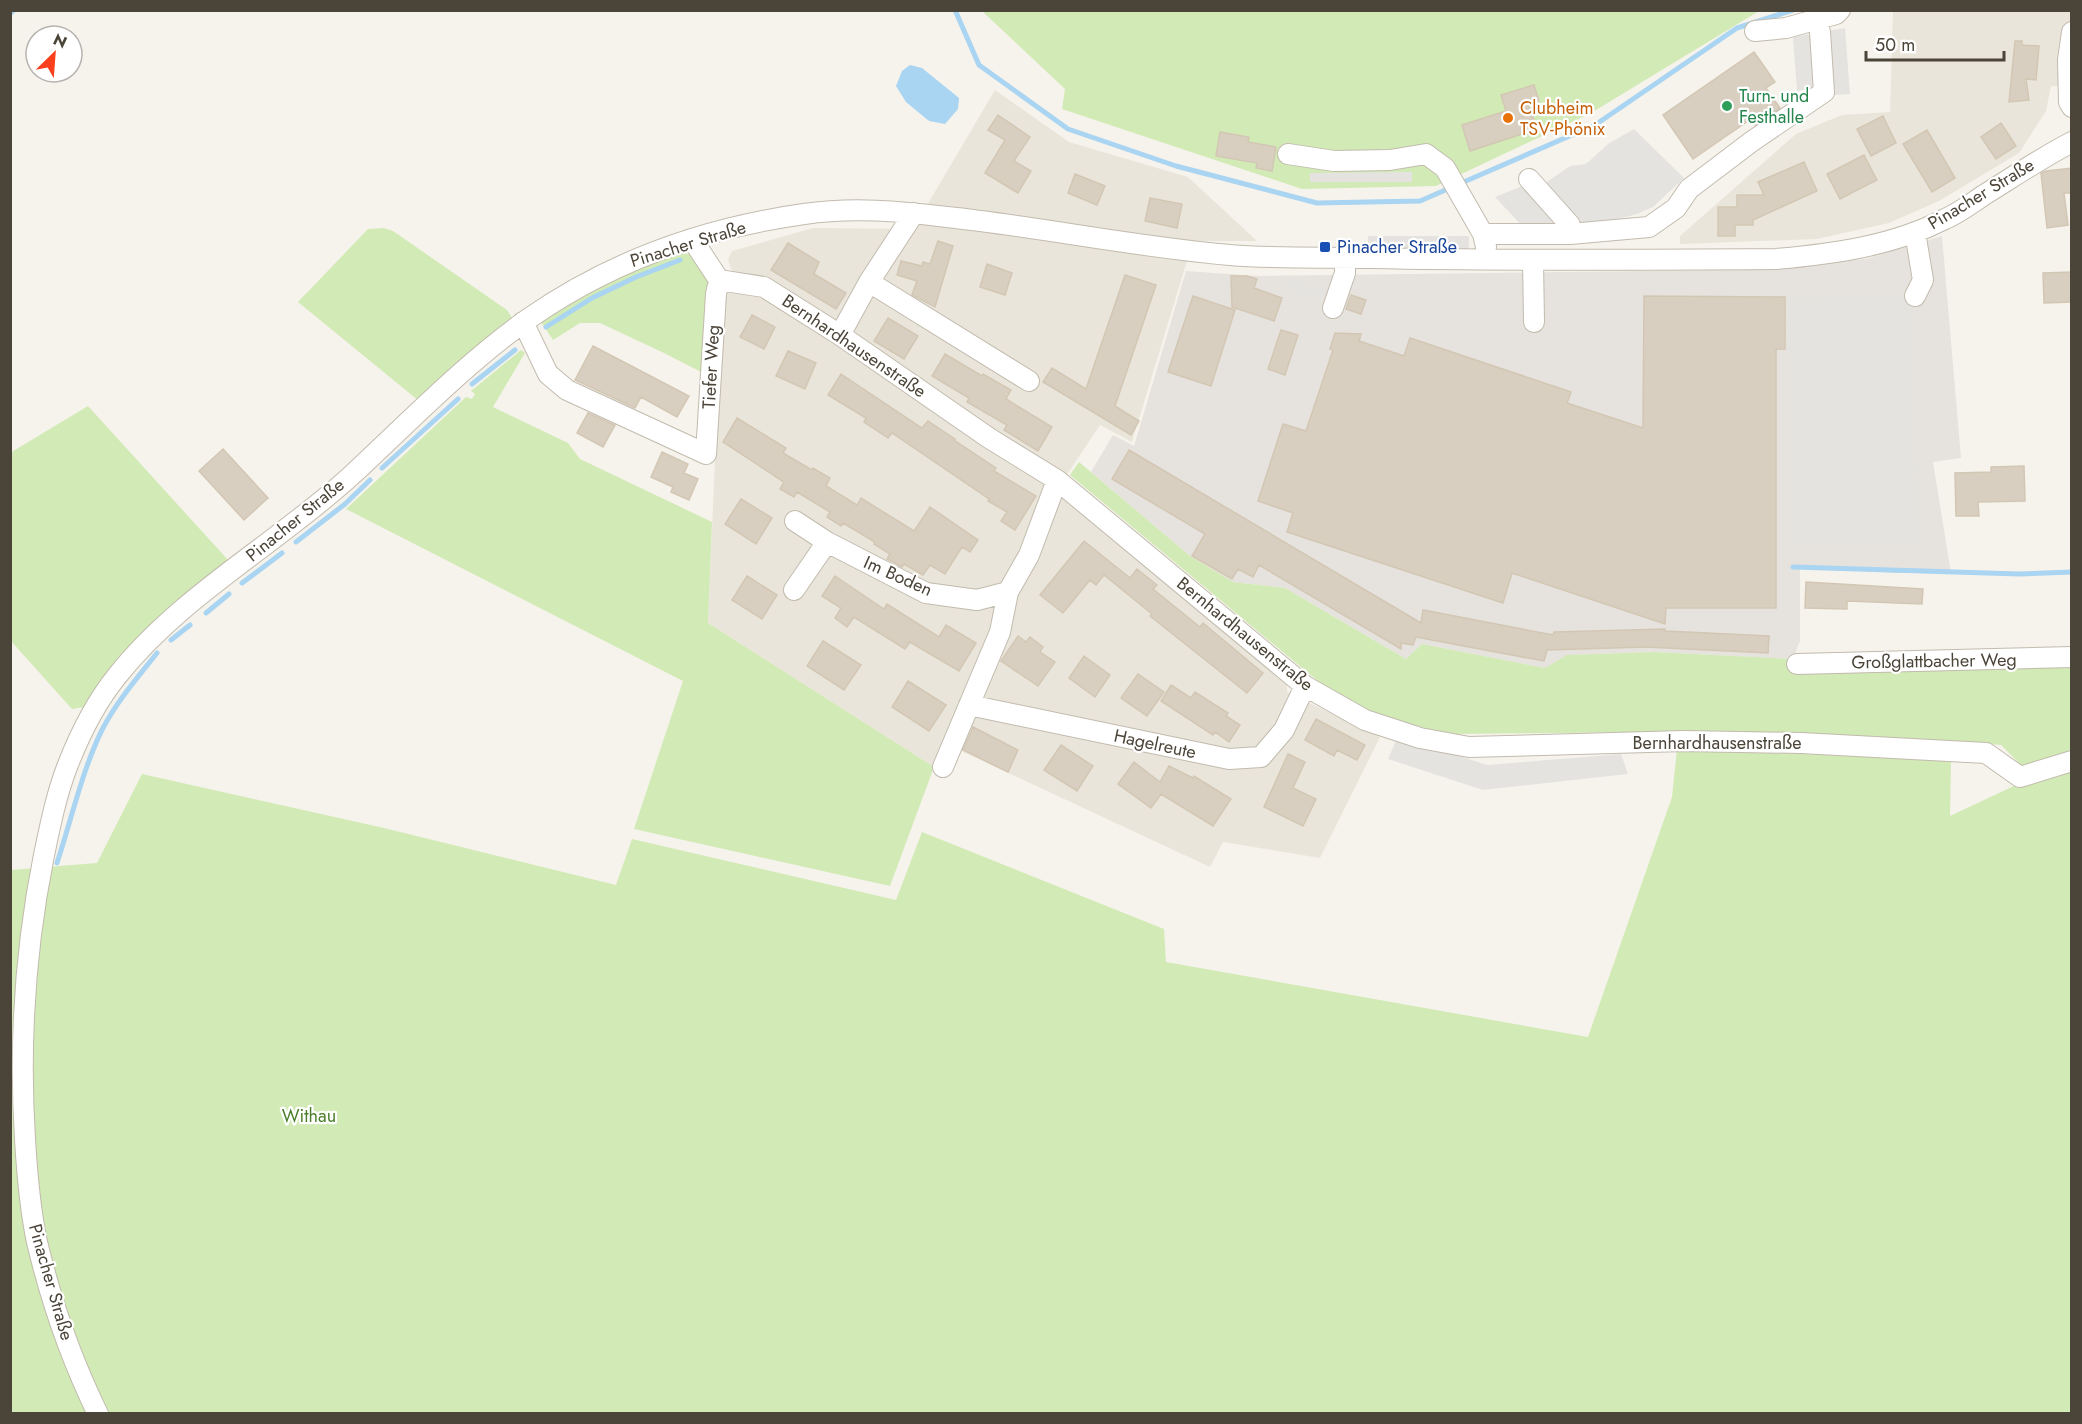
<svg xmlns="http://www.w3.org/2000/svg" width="2082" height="1424" font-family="Jost,sans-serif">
<rect width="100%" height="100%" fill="#f6f3ec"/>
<!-- residential -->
<path fill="#eae5da" d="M 1893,11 L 2071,11 L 2071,87 L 2051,86 L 2046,111 L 2019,153 L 1939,201 L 1889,223 L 1817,239 L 1680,244 L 1680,236 L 1796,134 L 1842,115 L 1890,112 Z
M 995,90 L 1069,142 L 1188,177 L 1257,241 L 1193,241 L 1132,442 L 1100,425 L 1058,488 L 1287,678 L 1287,692 L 1380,737 L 1320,858 L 1223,842 L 1210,867 L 944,743 L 934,767 L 708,623 L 722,295 L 728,289 L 738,287 L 728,260 L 732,251 L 813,228 L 913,229 Z"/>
<!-- industrial -->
<path fill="#e6e2dd" d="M 1942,236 L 1961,458 L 1933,462 L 1951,573 L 1894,573 L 1800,565 L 1800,641 L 1793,659 L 1653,652 L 1567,655 L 1545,668 L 1422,644 L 1406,659 L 1285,588 L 1233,582 L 1190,556 L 1091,472 L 1113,435 L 1134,446 L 1186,271 L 1258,276 L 1724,270 L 1866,259 Z"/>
<!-- green -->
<path fill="#d2eab5" d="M 982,11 L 1759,11 L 1591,113 L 1436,186 L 1302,189 L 1062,109 L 1065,89 Z
M 384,228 L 393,231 L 507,310 L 512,318 L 511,322 L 419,401 L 298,302 L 368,229 Z
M 682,252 L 696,256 L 711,285 L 703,373 L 664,353 L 600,323 L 580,323 L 553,340 L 541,322 L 588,293 L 634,270 Z
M 521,350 L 525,353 L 493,407 L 568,443 L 580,459 L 712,522 L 708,623 L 934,767 L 890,886 L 634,829 L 683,681 L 346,509 L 466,397 L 472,399 L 475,394 L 471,391 Z
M 88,406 L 229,561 L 165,611 L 121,654 L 85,707 L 72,709 L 11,641 L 10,453 Z
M 1079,462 L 1190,556 L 1233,582 L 1285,588 L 1406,659 L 1422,644 L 1545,668 L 1567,655 L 1653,652 L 1793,659 L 2071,665 L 2071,1413 L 11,1414 L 11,870 L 97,863 L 142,774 L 384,828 L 616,885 L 632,839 L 896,900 L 922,832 L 1164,929 L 1166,962 L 1588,1037 L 1672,797 L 1677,749 L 1951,760 L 1950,816 L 2033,777 L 2001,745 L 1947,741 L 1660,732 L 1448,734 L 1363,712 L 1325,687 L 1070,475 Z"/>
<!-- parking -->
<path fill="#e5e3e0" d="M 1845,28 L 1850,94 L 1835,95 L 1813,88 L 1797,91 L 1793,37 Z
M 1634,129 L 1684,178 L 1653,207 L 1637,214 L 1618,219 L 1570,225 L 1523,227 L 1495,197 L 1525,185 L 1544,184 L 1570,166 L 1586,164 L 1608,144 Z
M 1412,172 L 1412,182 L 1310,182 L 1310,173 Z
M 1368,236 L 1469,236 L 1469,249 L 1368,249 Z
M 1291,278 L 1326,290 L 1322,303 L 1287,291 Z
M 1915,296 L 1919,545 L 1792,548 L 1787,298 Z
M 1398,736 L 1487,765 L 1621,754 L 1628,774 L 1483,790 L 1388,759 Z"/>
<!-- water -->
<path fill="#a9d4f2" d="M 910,65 L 922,68 L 959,98 L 958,109 L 945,124 L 929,121 L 906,102 L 896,86 L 902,71 Z"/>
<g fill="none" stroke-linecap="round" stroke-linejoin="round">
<!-- stream -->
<path stroke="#a9d4f2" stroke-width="5" d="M 955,10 L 979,65 L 1068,129 L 1176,166 L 1317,203 L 1420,201 L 1450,188
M 10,14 L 14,10
M 1459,184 L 1595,125 L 1737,28 L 1793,10
M 546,327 L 592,298 L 636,277 L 680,260
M 472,384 L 515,350
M 382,468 L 458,399
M 296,542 L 345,504 L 370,480
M 1793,567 L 2019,574 L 2072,572
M 242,583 L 282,553
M 206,613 L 229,594
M 171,640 L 190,625
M 57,863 C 71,821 83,767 103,728 C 117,701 138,677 157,653"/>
</g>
<!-- building -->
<path fill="#d8cfc1" stroke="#d3c7b4" stroke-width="1.5" d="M 2015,41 L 2022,41 L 2022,45 L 2039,46 L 2036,80 L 2026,79 L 2029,100 L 2009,102 Z
M 1754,52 L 1775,82 L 1766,88 L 1780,108 L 1755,125 L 1751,119 L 1693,159 L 1663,115 Z
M 1534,85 L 1539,101 L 1528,104 L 1537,129 L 1470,151 L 1462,125 L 1506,111 L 1501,95 Z
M 998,115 L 1030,137 L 1014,161 L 1031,171 L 1018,193 L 985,173 L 1005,140 L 988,130 Z
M 1883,116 L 1896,143 L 1871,156 L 1857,129 Z
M 2001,123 L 2016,146 L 1996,159 L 1981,137 Z
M 1927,130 L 1955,178 L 1932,192 L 1903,144 Z
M 1220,132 L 1249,137 L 1248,142 L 1276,147 L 1272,171 L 1256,168 L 1257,163 L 1216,156 Z
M 1864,155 L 1877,180 L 1840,199 L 1827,174 Z
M 1804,162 L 1817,191 L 1753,220 L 1753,225 L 1735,225 L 1735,236 L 1718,236 L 1718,207 L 1737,207 L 1737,195 L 1764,195 L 1758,182 Z
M 2072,168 L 2072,193 L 2064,193 L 2068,225 L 2047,228 L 2041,173 L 2046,171 Z
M 1075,174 L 1105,186 L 1097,205 L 1068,193 Z
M 1150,198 L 1182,204 L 1177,228 L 1145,221 Z
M 938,241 L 953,246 L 935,307 L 912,295 L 917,281 L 897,275 L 901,261 L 922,266 L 923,262 L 930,264 Z
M 788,243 L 819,262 L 814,274 L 846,293 L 836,309 L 771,270 Z
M 987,264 L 1012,273 L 1005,295 L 980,287 Z
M 2072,272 L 2072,302 L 2044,303 L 2043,273 Z
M 1125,275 L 1156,285 L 1115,406 L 1139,421 L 1131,435 L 1043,382 L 1052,368 L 1086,389 Z
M 1231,276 L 1247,276 L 1257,279 L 1254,288 L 1282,298 L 1274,321 L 1232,307 Z
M 1351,295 L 1366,300 L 1361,314 L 1346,309 Z
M 1193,296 L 1235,310 L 1211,386 L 1168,372 Z
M 1644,296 L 1785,297 L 1785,349 L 1776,349 L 1776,608 L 1666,608 L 1665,624 L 1512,573 L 1503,603 L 1287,532 L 1293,513 L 1258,501 L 1283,424 L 1306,431 L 1333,350 L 1330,349 L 1335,333 L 1361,334 L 1359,341 L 1404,356 L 1410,338 L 1571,392 L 1567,403 L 1643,428 Z
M 752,315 L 775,327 L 764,349 L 740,337 Z
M 888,318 L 918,336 L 904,359 L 874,341 Z
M 1281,330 L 1298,335 L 1285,375 L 1268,369 Z
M 593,346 L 689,396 L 677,417 L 641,397 L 635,408 L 575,380 Z
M 788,351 L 816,363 L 805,389 L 776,376 Z
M 945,354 L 982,376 L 983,374 L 1011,390 L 1006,399 L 1052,427 L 1038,451 L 1004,430 L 1007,425 L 967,402 L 969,398 L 932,376 Z
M 841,374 L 922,428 L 928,421 L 955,439 L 954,440 L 996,468 L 994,471 L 1036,496 L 1015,530 L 1001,521 L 1007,512 L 988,501 L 989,499 L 892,433 L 888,438 L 864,422 L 866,418 L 828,395 Z
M 588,413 L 615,425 L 603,447 L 577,433 Z
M 737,418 L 786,448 L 783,453 L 812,470 L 813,468 L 830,478 L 826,486 L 857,505 L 861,498 L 914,531 L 930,507 L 978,540 L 970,552 L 962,547 L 945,574 L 930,565 L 923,575 L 904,564 L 902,567 L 887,559 L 890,554 L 874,544 L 875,542 L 843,523 L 841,526 L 827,517 L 830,512 L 797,492 L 794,497 L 780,489 L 784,482 L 723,442 Z
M 223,449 L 268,498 L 244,520 L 199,471 Z
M 1129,450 L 1421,623 L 1423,610 L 1553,635 L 1554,632 L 1665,629 L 1665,631 L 1769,636 L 1768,653 L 1646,647 L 1547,650 L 1544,661 L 1416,637 L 1413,645 L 1401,643 L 1401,649 L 1259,565 L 1253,577 L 1238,569 L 1232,579 L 1192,556 L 1205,534 L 1112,479 Z
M 662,452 L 688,464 L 684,473 L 698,479 L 689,500 L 671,492 L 673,487 L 651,477 Z
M 2024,466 L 2025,501 L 1978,502 L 1979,516 L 1956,516 L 1955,473 L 1991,472 L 1991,467 Z
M 741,499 L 772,518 L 756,544 L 725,524 Z
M 1084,541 L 1130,578 L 1137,569 L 1157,585 L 1153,589 L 1200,627 L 1203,623 L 1263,673 L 1247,693 L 1150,616 L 1152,614 L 1104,575 L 1096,585 L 1090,580 L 1063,613 L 1040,595 Z
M 747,576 L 777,595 L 762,619 L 732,600 Z
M 835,576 L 884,609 L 887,604 L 939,637 L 946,625 L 976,643 L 959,671 L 910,642 L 905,649 L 854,617 L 847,627 L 835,618 L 841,608 L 822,596 Z
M 1806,582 L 1923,589 L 1922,604 L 1847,601 L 1847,609 L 1805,608 Z
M 1018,636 L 1026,642 L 1030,637 L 1043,647 L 1040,652 L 1055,662 L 1038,686 L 1001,661 Z
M 823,641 L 861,665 L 844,690 L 807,666 Z
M 1084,656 L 1110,675 L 1095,697 L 1069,678 Z
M 1138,674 L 1164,692 L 1147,716 L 1121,698 Z
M 908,681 L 946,705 L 929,731 L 892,707 Z
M 1171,685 L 1191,698 L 1195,692 L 1228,713 L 1226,716 L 1240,725 L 1229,742 L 1215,732 L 1213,735 L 1161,701 Z
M 1316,719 L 1365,745 L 1357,760 L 1337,750 L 1334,756 L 1305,740 Z
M 973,727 L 1018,750 L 1008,772 L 963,750 Z
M 1061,745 L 1093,766 L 1077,791 L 1044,770 Z
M 1288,754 L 1305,762 L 1293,788 L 1316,799 L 1303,826 L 1264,807 Z
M 1134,762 L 1160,782 L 1169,766 L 1193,778 L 1194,776 L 1231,799 L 1213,826 L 1161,794 L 1151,808 L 1118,784 Z"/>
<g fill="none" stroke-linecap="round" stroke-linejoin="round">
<defs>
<path id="minor" d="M 1755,31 L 1786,28 L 1836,14 L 1840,10
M 2072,32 L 2068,60 L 2069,102 L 2072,107
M 1288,154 L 1334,161 L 1390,160 L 1426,154 L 1445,168 L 1483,234 L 1486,247
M 1529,179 L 1570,225 L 1570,234
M 1483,234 L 1570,234 L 1649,227 L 1676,208 L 1689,189 L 1751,142 L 1824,92 L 1820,32
M 692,239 L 719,280 L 764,287 L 840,335 L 989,438 L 1057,480 L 1305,686 L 1365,720 L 1420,738 L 1469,747 L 1684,741 L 1801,743 L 1986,753 L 2020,777 L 2072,761
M 1533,260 L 1534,322
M 869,282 L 1029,381
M 1915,296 L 1923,280 L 1915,232
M 1333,308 L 1345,273 L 1345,258
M 523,322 L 548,374 L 567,390 L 706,454 L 716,294 L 719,280
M 840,335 L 869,282 L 914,213
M 795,521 L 827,542 L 926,593 L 977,600 L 1008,592
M 794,590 L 827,542
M 1797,664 L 2072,657
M 969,705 L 1229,759 L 1261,757 L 1284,730 L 1305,686
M 943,767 L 1000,632 L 1008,592 L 1029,555 L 1057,480
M 98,1414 C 71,1359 51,1301 37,1242 C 30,1209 27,1173 25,1139 C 19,1044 25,949 44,855 C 50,826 56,796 67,767 C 79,736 96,702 117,676 C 180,596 278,543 353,474 C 410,421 465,364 528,319 C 611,261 704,228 804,214 C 852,207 899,211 947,217 C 1041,227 1135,247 1230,255 C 1277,259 1325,257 1373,258 C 1507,261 1641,260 1776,259 C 1833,254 1893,246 1945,219 C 1959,213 1972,203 1984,195 C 2013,177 2041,158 2072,142"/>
</defs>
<!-- minor casing -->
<use href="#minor" stroke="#c2bbae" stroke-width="22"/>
<!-- minor -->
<use href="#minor" stroke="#fff" stroke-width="20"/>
</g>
<!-- markers -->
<circle fill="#2e9e5b" stroke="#fff" stroke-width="2" cx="1727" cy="106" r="6"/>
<circle fill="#e8710a" stroke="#fff" stroke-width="2" cx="1508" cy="118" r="6"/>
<rect fill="#1a4fb4" stroke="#fff" stroke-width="2" x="1319" y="241" width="12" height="12" rx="3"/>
<g text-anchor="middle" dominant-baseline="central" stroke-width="4.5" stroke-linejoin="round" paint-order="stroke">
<!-- leisure labels -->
<g font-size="18" fill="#27864d" stroke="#fff" text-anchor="start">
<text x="1739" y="96">Turn- und<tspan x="1739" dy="21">Festhalle</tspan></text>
</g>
<!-- food labels -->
<g font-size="18" fill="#c56008" stroke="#fff" text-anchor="start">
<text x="1520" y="108">Clubheim<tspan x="1520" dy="21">TSV-Phönix</tspan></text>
</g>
<!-- street labels -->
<g font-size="18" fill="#4b4439" stroke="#fff">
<text transform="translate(1981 194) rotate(-31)">Pinacher Straße</text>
<text transform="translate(688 244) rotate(-17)">Pinacher Straße</text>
<text transform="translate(854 346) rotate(34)">Bernhardhausenstraße</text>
<text transform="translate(711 367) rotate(-87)">Tiefer Weg</text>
<text transform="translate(295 520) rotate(-39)">Pinacher Straße</text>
<text transform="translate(898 576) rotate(24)">Im Boden</text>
<text transform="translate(1245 634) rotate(39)">Bernhardhausenstraße</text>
<text transform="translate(1934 661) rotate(-1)">Großglattbacher Weg</text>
<text x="1717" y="743">Bernhardhausenstraße</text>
<text transform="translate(1155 744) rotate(12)">Hagelreute</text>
<text transform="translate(51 1282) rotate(74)">Pinacher Straße</text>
</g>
<!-- transit labels -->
<g font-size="18" fill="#164399" stroke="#fff" text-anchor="start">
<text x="1337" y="247">Pinacher Straße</text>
</g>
<!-- park labels -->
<g font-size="18" fill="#4a7f2a" stroke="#fff">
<text x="309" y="1116">Withau</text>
</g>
</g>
<!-- border -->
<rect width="2082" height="1424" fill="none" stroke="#4b4439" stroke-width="24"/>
<!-- north arrow -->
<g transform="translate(54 54) rotate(25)"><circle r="28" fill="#ffffff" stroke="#b7b4b0" stroke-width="1.5"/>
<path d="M0-4.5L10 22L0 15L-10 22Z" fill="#fc3f1d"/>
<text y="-9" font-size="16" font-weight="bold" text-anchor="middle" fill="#4b4439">N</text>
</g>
<!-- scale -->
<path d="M1866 51v9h138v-9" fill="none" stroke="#4b4439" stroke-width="3"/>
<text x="1875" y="51" font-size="18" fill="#4b4439" stroke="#ffffff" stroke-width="4.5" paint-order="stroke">50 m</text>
</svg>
